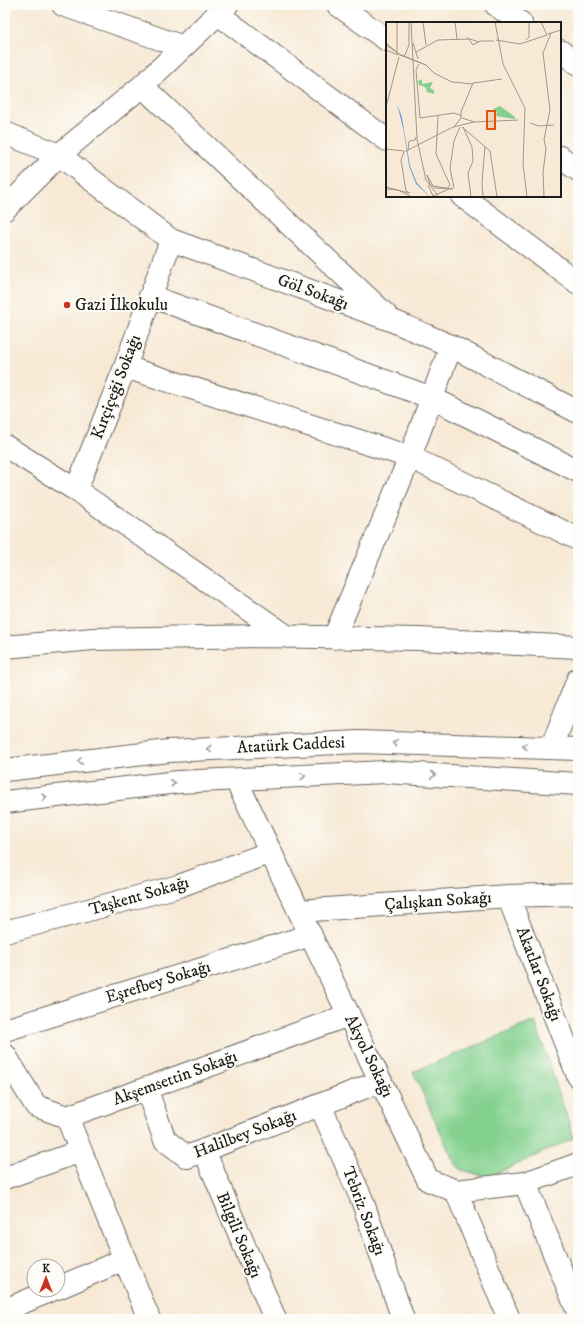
<svg xmlns="http://www.w3.org/2000/svg" width="583" height="1324" font-family="'IM FELL DW Pica',serif">
<rect width="100%" height="100%" fill="#fdfcf7"/>
<filter id="ink" filterUnits="userSpaceOnUse"><feTurbulence type="fractalNoise" baseFrequency=".025" numOctaves="2"/><feDisplacementMap in="SourceGraphic" scale="8" xChannelSelector="R" yChannelSelector="G"/><feConvolveMatrix kernelMatrix="1 2 1 2 8 2 1 2 1" color-interpolation-filters="sRGB"/></filter>
<filter id="wash" filterUnits="userSpaceOnUse"><feTurbulence type="fractalNoise" baseFrequency=".012" numOctaves="4" result="noise"/><feDisplacementMap in="SourceGraphic" scale="16" xChannelSelector="R" yChannelSelector="G"/><feGaussianBlur stdDeviation="0.9" result="paint"/><feColorMatrix in="noise" values="0 0 0 0 0 0 0 0 0 0 0 0 0 0 0 0 0 1.4 0 .05"/><feComposite in="paint" operator="in"/></filter>
<g filter="url(#wash)">
<rect width="100%" height="100%" fill="#f7e9d5"/>
<!-- green -->
<path fill="#84d18f" stroke="#507656" d="M 535,1021 L 574,1138 L 489,1177 L 461,1170 L 453,1160 L 413,1072 Z"/>
</g>
<g filter="url(#ink)">
<g fill="none" stroke-linecap="round" stroke-linejoin="round">
<defs>
<path id="minor" d="M 63,5 L 183,47
M 338,5 L 387,40
M 496,5 L 521,23
M 218,14 L 387,140
M 560,51 L 578,64
M 142,86 L 386,315
M 5,133 L 59,155 L 171,240 L 393,321 L 451,346 L 578,412
M 560,157 L 578,170
M 462,196 L 578,283
M 5,209 L 59,155 L 142,86 L 227,5
M 150,296 L 432,398 L 578,471
M 125,367 L 410,457 L 578,539
M 5,446 L 76,490 L 288,637
M 76,490 L 125,367 L 171,240
M 334,638 L 410,457 L 451,346
M 5,647 L 93,639 L 265,636 L 419,639 L 578,647
M 552,747 L 578,679
M 236,780 L 428,1180 L 456,1191 L 509,1319
M 508,896 L 578,1076
M 299,911 L 508,896 L 578,894
M 5,932 L 179,886 L 271,852
M 5,1030 L 311,935
M 5,1055 L 36,1106 L 67,1117 L 349,1015
M 146,1088 L 165,1140 L 187,1157 L 381,1081
M 320,1105 L 362,1200 L 403,1319
M 67,1117 L 149,1319
M 204,1150 L 275,1319
M 5,1178 L 81,1151
M 525,1183 L 578,1312
M 456,1191 L 525,1183 L 578,1164
M 58,1288 L 125,1259
M 5,1310 L 52,1290"/>
<path id="secondary" d="M 5,770 L 169,751 L 359,742 L 578,749
M 5,802 L 178,782 L 385,772 L 578,784"/>
</defs>
<!-- minor casing -->
<use href="#minor" stroke="#69645d" stroke-width="24"/>
<!-- secondary casing -->
<use href="#secondary" stroke="#69645d" stroke-width="24"/>
<!-- minor -->
<use href="#minor" stroke="#fff" stroke-width="22"/>
<!-- secondary -->
<use href="#secondary" stroke="#fff" stroke-width="22"/>
</g>
<!-- one-way arrows -->
<defs><path id="oneway-chevron" d="M-2-3.5L2.5 0L-2 3.5" fill="none" stroke-width="1.6" stroke-linecap="round" stroke-linejoin="round"/></defs>
<g stroke="#999">
<use href="#oneway-chevron" transform="translate(395 743) rotate(-178)"/>
<use href="#oneway-chevron" transform="translate(525 746) rotate(-178)"/>
<use href="#oneway-chevron" transform="translate(209 749) rotate(177)"/>
<use href="#oneway-chevron" transform="translate(80 761) rotate(173)"/>
<use href="#oneway-chevron" transform="translate(433 775) rotate(4)"/>
<use href="#oneway-chevron" transform="translate(303 776) rotate(-3)"/>
<use href="#oneway-chevron" transform="translate(173 783) rotate(-6)"/>
<use href="#oneway-chevron" transform="translate(44 797) rotate(-6)"/>
</g>
</g>
<!-- markers -->
<circle fill="#c8321e" stroke="#fdfcf7" stroke-width="1.5" cx="67" cy="305" r="4"/>
<g text-anchor="middle" dominant-baseline="central" stroke-width="4" stroke-linejoin="round" paint-order="stroke">
<!-- street labels -->
<g font-size="17" fill="#1c1c1c" stroke="#fdfcf7">
<text transform="translate(313 292) rotate(20)">Göl Sokağı</text>
<text transform="translate(116 387) rotate(-69)">Kırçiçeği Sokağı</text>
<text transform="translate(291 745) rotate(-3)">Atatürk Caddesi</text>
<text transform="translate(139 896) rotate(-16)">Taşkent Sokağı</text>
<text transform="translate(438 901) rotate(-4)">Çalışkan Sokağı</text>
<text transform="translate(539 974) rotate(69)">Akatlar Sokağı</text>
<text transform="translate(158 982) rotate(-17)">Eşrefbey Sokağı</text>
<text transform="translate(369 1056) rotate(64)">Akyol Sokağı</text>
<text transform="translate(175 1078) rotate(-20)">Akşemsettin Sokağı</text>
<text transform="translate(245 1134) rotate(-21)">Halilbey Sokağı</text>
<text transform="translate(364 1211) rotate(69)">Tebriz Sokağı</text>
<text transform="translate(239 1235) rotate(67)">Bilgili Sokağı</text>
</g>
<!-- poi labels -->
<g font-size="17" fill="#1c1c1c" stroke="#fdfcf7" text-anchor="start">
<text x="75" y="305">Gazi İlkokulu</text>
</g>
</g>
<!-- overview -->
<g transform="translate(386 22)">
<rect width="175" height="175" fill="#f7e9d5"/>
<path d="M 36,57 L 36,62 L 47,60 L 44,66 L 48,68 L 48,72 L 41,70 L 39,65 L 33,63 L 32,59 ZM 114,84 L 129,95 L 129,97 L 110,94 L 111,90 L 107,87 Z" fill="#84d18f"/>
<path d="M 11,82 L 16,95 L 24,144 L 31,161 L 44,175 L 30,162 L 23,144 L 18,110 Z" fill="#6da1d9"/>
<path fill="none" stroke="#9f978b" stroke-width="1" d="M 11,0 L 11,31M 25,0 L 31,117 L 40,158 L 53,175M 37,0 L 40,23M 69,0 L 71,17M 109,0 L 117,42 L 139,86 L 137,142 L 141,175M 155,0 L 161,13M 162,12 L 175,8M 81,16 L 93,20M 83,17 L 87,23 L 94,19 L 108,19M 110,18 L 134,22 L 161,13M 140,18 L 143,15 L 143,0M 0,21 L 13,32 L 40,43 L 14,33 L 0,23M 27,21 L 32,37M 0,28 L 12,33M 30,30 L 52,18 L 83,17M 18,35 L 23,23 L 23,0M 33,42 L 30,48 L 34,96 L 68,91 L 76,94M 40,43 L 48,51 L 66,60 L 87,62M 0,85 L 13,35M 52,94 L 50,132 L 64,163 L 61,167M 76,96 L 88,100M 144,101 L 153,104 L 168,103M 68,105 L 75,96 L 75,90 L 87,61 L 116,57M 76,105 L 104,129 L 111,175M 77,105 L 86,125 L 87,139 L 82,151 L 85,175M 0,127 L 18,129M 22,128 L 23,119 L 29,118 L 30,115M 41,153 L 47,164 L 67,167 L 49,166 L 44,162 ZM 42,163 L 47,174 L 63,167M 0,165 L 23,171M 68,166 L 64,146 L 68,119 L 74,105M 0,167 L 12,168 L 26,175M 24,171 L 20,169 L 15,138 L 18,130 L 67,105 L 88,100 L 132,98M 97,175 L 96,161 L 99,124M 158,175 L 157,150 L 160,127 L 158,117 L 164,88 L 157,31 L 165,11"/>
<path fill="#de560d" fill-opacity="0.15" stroke="#de560d" stroke-width="2" d="M 101,89 L 109,89 L 109,107 L 101,107 Z"/>
<rect width="175" height="175" fill="none" stroke="#1c1c1c" stroke-width="2"/>
</g>
<!-- margin -->
<rect width="583" height="1324" fill="none" stroke="#fdfcf7" stroke-width="20"/>
<!-- north arrow -->
<g transform="translate(46 1278)"><circle r="19" fill="#fdfcf7" stroke="#a3a29f"/>
<path d="M0-3L7 15L0 10L-7 15Z" fill="#c8321e"/>
<text y="-6" font-size="11" font-weight="bold" text-anchor="middle" fill="#1c1c1c">K</text>
</g>
</svg>
